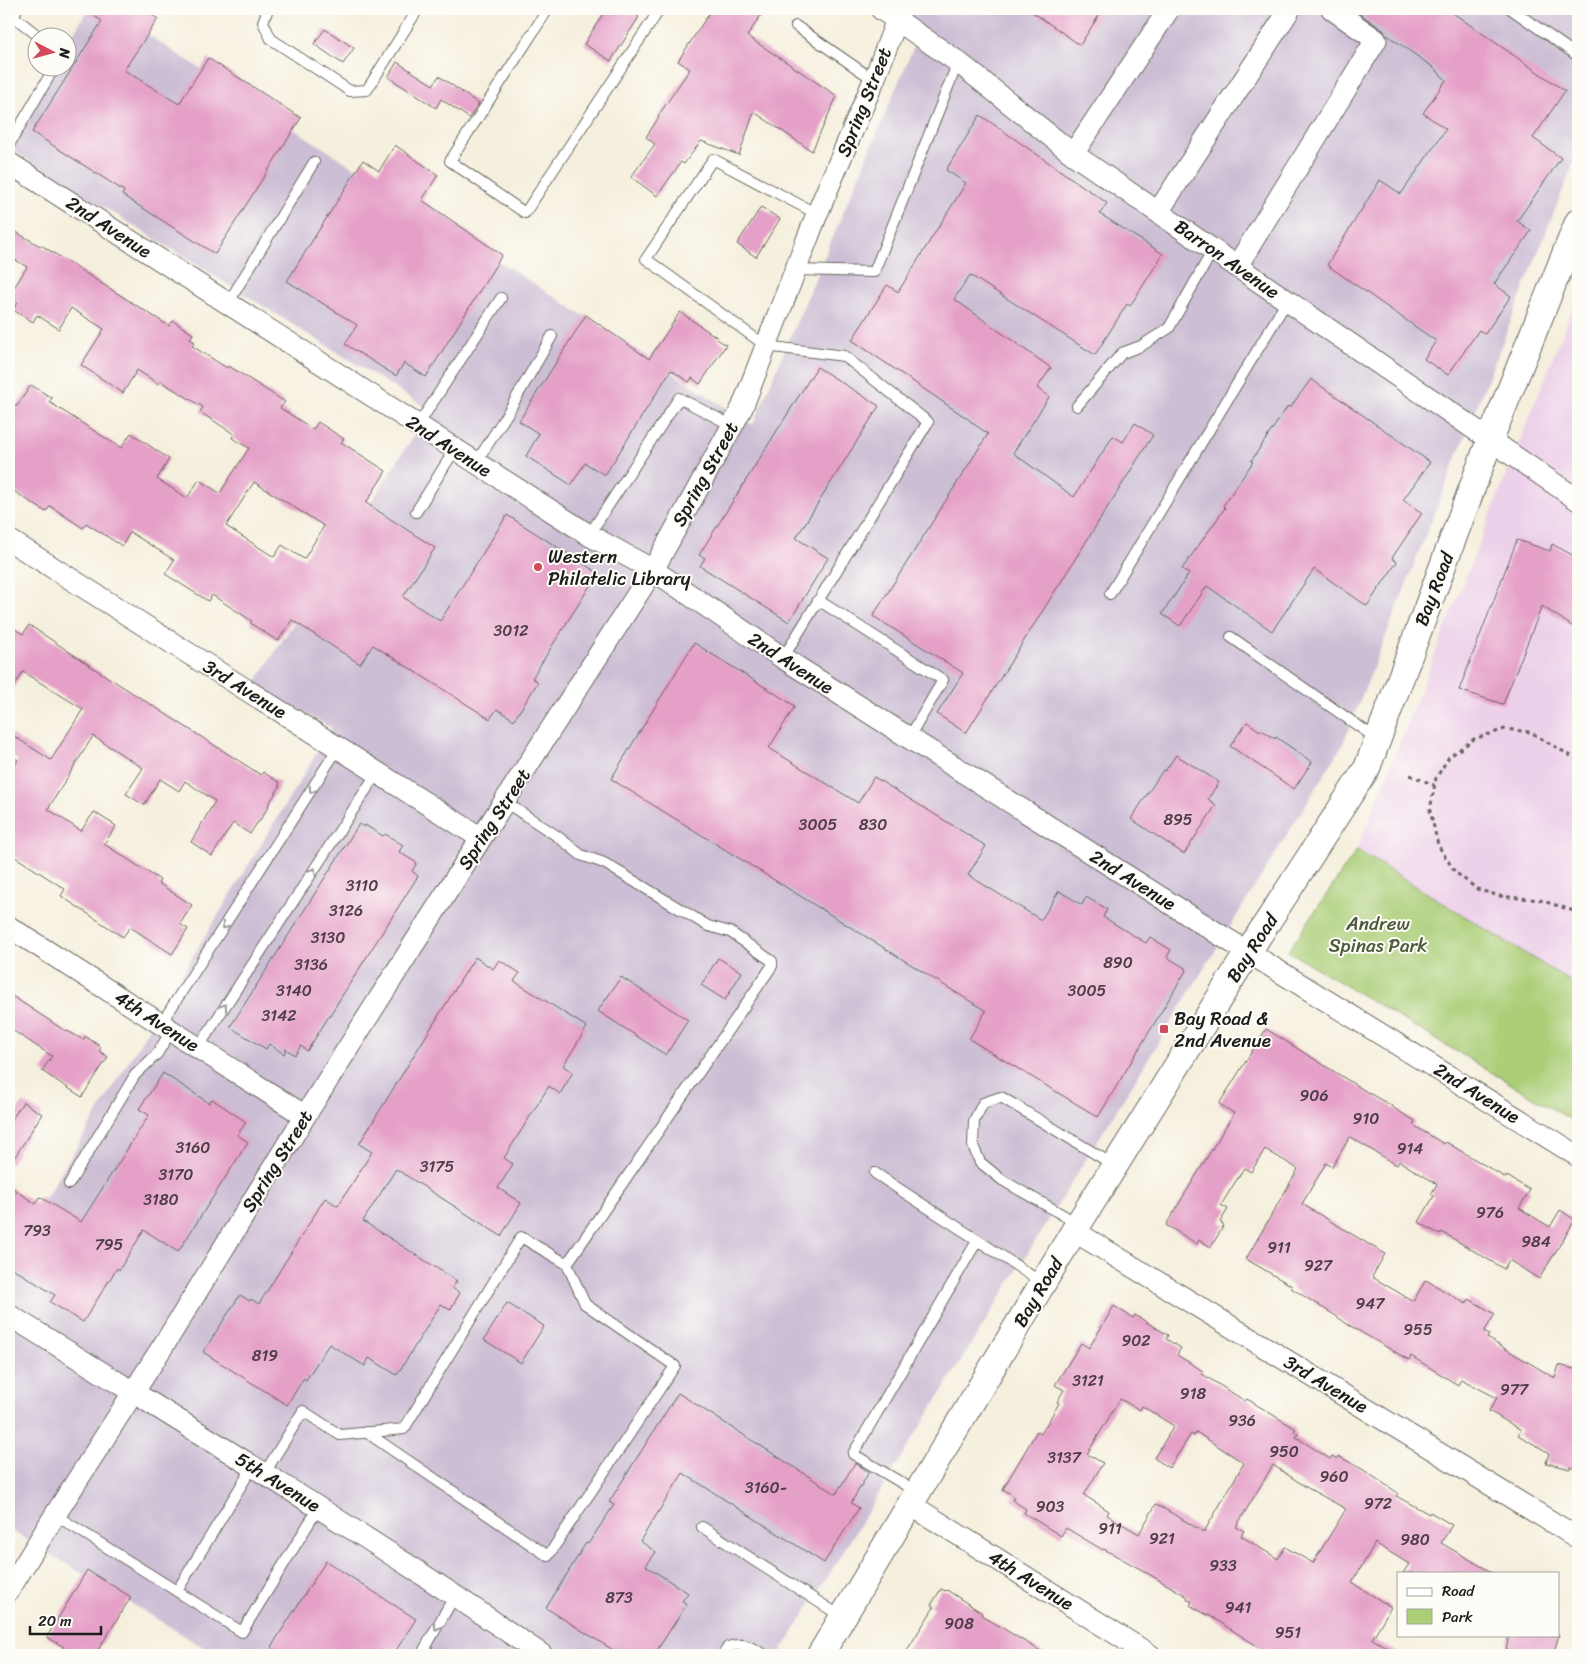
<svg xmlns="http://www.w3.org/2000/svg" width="1587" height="1664" font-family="Sriracha,sans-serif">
<rect width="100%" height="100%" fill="#fdfcf7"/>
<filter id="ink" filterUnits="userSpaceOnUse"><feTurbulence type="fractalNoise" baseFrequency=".02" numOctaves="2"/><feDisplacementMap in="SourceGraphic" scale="10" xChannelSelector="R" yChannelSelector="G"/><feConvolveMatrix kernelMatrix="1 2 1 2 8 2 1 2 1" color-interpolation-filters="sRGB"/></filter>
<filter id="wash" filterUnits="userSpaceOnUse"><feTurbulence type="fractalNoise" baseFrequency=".0096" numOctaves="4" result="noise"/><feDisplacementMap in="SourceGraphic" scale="20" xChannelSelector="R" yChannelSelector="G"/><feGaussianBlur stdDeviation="1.12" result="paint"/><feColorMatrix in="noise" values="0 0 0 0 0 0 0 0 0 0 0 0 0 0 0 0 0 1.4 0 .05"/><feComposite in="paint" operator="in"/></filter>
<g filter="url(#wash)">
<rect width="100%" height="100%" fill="#f5efdd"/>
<!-- built -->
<path fill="#edd0e9" d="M 1578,295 L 1578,986 L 1357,850 Z"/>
<!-- industrial -->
<path fill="#ccbed4" d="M 88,9 L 108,9 L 753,425 L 922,27 L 897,9 L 1578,9 L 1578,152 L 1342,746 L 779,1655 L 216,1655 L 9,1529 L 9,1258 L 332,728 L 254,685 L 430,410 L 9,148 L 52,68 L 68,68 L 68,42 Z"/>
<!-- green -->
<path fill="#abce77" stroke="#64754a" d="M 1357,850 L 1578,986 L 1578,1124 L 1288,951 Z"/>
<g id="blocks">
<!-- building -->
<path fill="#e5a0c8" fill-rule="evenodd" d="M 83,9 L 143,9 L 158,19 L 124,70 L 179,104 L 208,58 L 301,118 L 215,254 L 122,195 L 124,191 L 32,132 L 102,21 Z
M 606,9 L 625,9 L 639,17 L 611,61 L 584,44 Z
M 712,9 L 765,9 L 747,36 L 837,96 L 812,151 L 754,112 L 739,155 L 701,141 L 684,164 L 681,162 L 657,196 L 631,177 L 655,144 L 646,137 L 659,117 L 658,116 L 690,69 L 678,61 Z
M 1028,9 L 1103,9 L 1080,45 Z
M 1353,9 L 1447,9 L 1565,91 L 1533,138 L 1561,158 L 1517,221 L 1531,231 L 1494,284 L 1511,296 L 1485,334 L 1479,330 L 1448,375 L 1424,359 L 1436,341 L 1327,265 L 1380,180 L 1401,194 L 1446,129 L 1423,113 L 1446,80 L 1434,68 L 1387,35 L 1383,30 Z
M 325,29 L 354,48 L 343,64 L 314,44 Z
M 397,62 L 433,85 L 439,76 L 479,104 L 469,118 L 441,99 L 436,108 L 388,77 Z
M 980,115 L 1107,203 L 1100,214 L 1163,254 L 1130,306 L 1127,304 L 1095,355 L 970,275 L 954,299 L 1051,368 L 1037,388 L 1049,397 L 1013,453 L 1074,497 L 1113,436 L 1123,442 L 1135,423 L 1153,435 L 966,733 L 937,714 L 963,673 L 873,616 L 988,434 L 971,422 L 971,421 L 852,340 L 887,285 L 898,292 L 966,183 L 946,170 Z
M 395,145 L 438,175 L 422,200 L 502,255 L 426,377 L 404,363 L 396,376 L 345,344 L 357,325 L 287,281 L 363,160 L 379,171 Z
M 761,207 L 780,219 L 756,257 L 737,244 Z
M 9,228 L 40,246 L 41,245 L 169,326 L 173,321 L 193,334 L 190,339 L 195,342 L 192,346 L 227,368 L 229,366 L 285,402 L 280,408 L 313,429 L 318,422 L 344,439 L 341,442 L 386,471 L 366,503 L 435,548 L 403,597 L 440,621 L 507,515 L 598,573 L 532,678 L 538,682 L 514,720 L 497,709 L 490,719 L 373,645 L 360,664 L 292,620 L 278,641 L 250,623 L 252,621 L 212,595 L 208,601 L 165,574 L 174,560 L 130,532 L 122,546 L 86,523 L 83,528 L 50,506 L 46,512 L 9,488 L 9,401 L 17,406 L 31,385 L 52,398 L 49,402 L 121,448 L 131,433 L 169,459 L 157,479 L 187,498 L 199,480 L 220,493 L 249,448 L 232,438 L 234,434 L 200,412 L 203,407 L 160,381 L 159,384 L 137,370 L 123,393 L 81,365 L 104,329 L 71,308 L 59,329 L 37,315 L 33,322 L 13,310 L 18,302 L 9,296 L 27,267 L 9,256 ZM 254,482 L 324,526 L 304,559 L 282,545 L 274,557 L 226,526 Z
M 680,312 L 718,338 L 717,339 L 726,345 L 700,384 L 692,378 L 689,382 L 671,370 L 605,475 L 585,463 L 571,485 L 526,456 L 539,434 L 519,421 L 586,315 L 649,359 Z
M 817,367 L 879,406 L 796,538 L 828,558 L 789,622 L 700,566 L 705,558 L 699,555 Z
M 1311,379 L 1430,462 L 1403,500 L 1422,513 L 1392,558 L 1397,562 L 1367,606 L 1314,569 L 1272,631 L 1207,586 L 1180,626 L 1162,614 L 1189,574 L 1182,569 L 1225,508 L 1223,506 L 1253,462 L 1251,461 L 1288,406 L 1290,408 Z
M 1517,540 L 1550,551 L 1552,544 L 1578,558 L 1578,630 L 1542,606 L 1503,704 L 1459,690 Z
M 29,625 L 92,667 L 261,775 L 263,772 L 280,783 L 278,786 L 280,786 L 268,805 L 269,806 L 258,823 L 257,823 L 250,834 L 233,823 L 212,856 L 191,842 L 215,801 L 185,781 L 179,791 L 160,779 L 144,805 L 126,794 L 143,768 L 93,736 L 48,809 L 81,831 L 94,812 L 116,826 L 104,844 L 160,880 L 158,883 L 192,905 L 180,924 L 188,929 L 172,954 L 130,927 L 123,937 L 61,896 L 65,889 L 9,853 L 9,774 L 18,760 L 9,755 L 9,733 L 51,760 L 83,709 L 23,672 L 9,695 L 9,626 L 23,634 Z
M 694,643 L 795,706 L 769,748 L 858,803 L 874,777 L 986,846 L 968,875 L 1041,920 L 1059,891 L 1082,905 L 1086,897 L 1107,909 L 1103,917 L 1146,943 L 1150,937 L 1171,950 L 1167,957 L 1187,969 L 1098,1117 L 969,1039 L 986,1011 L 611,779 Z
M 1247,722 L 1260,731 L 1262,730 L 1275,739 L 1276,737 L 1312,762 L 1294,789 L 1230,746 Z
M 1176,755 L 1219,782 L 1208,799 L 1216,805 L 1184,854 L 1131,819 L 1163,770 L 1165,771 Z
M 359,824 L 364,827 L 365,825 L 383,836 L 385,834 L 403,845 L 399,852 L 417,863 L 412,871 L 418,876 L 307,1051 L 301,1046 L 295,1055 L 286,1049 L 284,1054 L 269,1044 L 266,1049 L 230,1027 Z
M 475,957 L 493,969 L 499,960 L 520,973 L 514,981 L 587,1027 L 563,1066 L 573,1072 L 560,1094 L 549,1086 L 504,1158 L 513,1164 L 498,1188 L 521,1203 L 501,1236 L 396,1169 L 363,1221 L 457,1281 L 452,1288 L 460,1293 L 450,1310 L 441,1304 L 397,1375 L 369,1358 L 365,1366 L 329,1344 L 306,1380 L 304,1378 L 287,1405 L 203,1352 L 240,1295 L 250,1301 L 251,1299 L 259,1304 L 325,1198 L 338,1206 L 372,1152 L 359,1144 Z
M 718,958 L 742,972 L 725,1000 L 701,985 Z
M 621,977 L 688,1020 L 666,1055 L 598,1011 Z
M 9,994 L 67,1032 L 68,1031 L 83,1040 L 85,1036 L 101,1047 L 99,1051 L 108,1057 L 82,1097 L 42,1071 L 52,1056 L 9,1028 Z
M 1266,1029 L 1367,1092 L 1392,1106 L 1392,1107 L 1415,1121 L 1413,1125 L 1444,1144 L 1446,1142 L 1506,1178 L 1507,1176 L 1530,1190 L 1519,1208 L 1550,1227 L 1560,1210 L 1575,1220 L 1539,1279 L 1509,1260 L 1504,1269 L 1442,1232 L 1440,1235 L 1419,1222 L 1434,1196 L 1431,1194 L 1437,1184 L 1399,1161 L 1397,1165 L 1350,1137 L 1332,1167 L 1326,1163 L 1302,1204 L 1385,1254 L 1372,1277 L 1413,1301 L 1426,1280 L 1466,1304 L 1469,1299 L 1495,1314 L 1484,1332 L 1489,1335 L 1487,1338 L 1555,1378 L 1559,1365 L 1578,1370 L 1578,1469 L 1570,1467 L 1570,1469 L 1546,1463 L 1549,1453 L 1518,1435 L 1521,1430 L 1489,1411 L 1497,1398 L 1461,1379 L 1458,1385 L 1411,1356 L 1409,1360 L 1347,1324 L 1336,1316 L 1291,1288 L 1292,1286 L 1246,1259 L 1298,1169 L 1265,1149 L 1251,1172 L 1244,1168 L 1221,1205 L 1228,1209 L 1220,1222 L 1224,1225 L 1211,1247 L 1199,1240 L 1197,1244 L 1166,1225 L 1234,1113 L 1219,1104 Z
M 163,1073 L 209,1103 L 212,1099 L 246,1122 L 237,1135 L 248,1142 L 178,1252 L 144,1230 L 119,1270 L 117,1268 L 83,1322 L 50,1302 L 55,1295 L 9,1266 L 9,1186 L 36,1204 L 40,1197 L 81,1222 L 149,1115 L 139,1109 Z
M 23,1102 L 42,1114 L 9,1166 L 9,1124 Z
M 507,1303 L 544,1326 L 521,1363 L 484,1340 Z
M 1114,1306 L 1133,1318 L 1135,1315 L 1168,1335 L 1166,1339 L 1181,1348 L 1177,1355 L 1203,1371 L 1202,1374 L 1245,1401 L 1247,1399 L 1296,1429 L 1294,1431 L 1298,1434 L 1296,1437 L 1330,1459 L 1332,1456 L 1337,1459 L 1338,1456 L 1362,1469 L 1398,1493 L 1396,1496 L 1429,1514 L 1430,1512 L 1452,1525 L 1441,1543 L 1493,1573 L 1403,1573 L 1409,1564 L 1375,1543 L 1352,1583 L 1391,1607 L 1372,1639 L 1401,1655 L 1271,1655 L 1207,1614 L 1207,1615 L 1190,1605 L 1192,1602 L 1187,1599 L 1188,1597 L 1142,1570 L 1104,1549 L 1103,1550 L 1066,1528 L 1061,1536 L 1024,1513 L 1026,1509 L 1012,1500 L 1014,1496 L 1003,1489 L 1037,1431 L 1041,1434 L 1059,1403 L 1057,1402 L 1064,1390 L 1055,1385 L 1081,1343 L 1089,1348 ZM 1120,1399 L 1140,1410 L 1142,1406 L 1174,1426 L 1154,1458 L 1169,1468 L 1191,1434 L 1194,1436 L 1196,1432 L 1244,1463 L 1204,1532 L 1156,1504 L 1139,1534 L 1107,1515 L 1109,1511 L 1084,1495 L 1103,1463 L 1087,1454 ZM 1273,1465 L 1306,1487 L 1346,1509 L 1313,1563 L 1285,1547 L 1278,1559 L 1241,1536 L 1244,1531 L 1236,1527 Z
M 678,1393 L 836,1494 L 855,1463 L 869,1472 L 851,1503 L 859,1508 L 824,1563 L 683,1473 L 640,1541 L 656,1552 L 646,1566 L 688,1593 L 682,1601 L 687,1604 L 654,1655 L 621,1655 L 546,1608 L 586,1543 L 588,1544 L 614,1505 L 609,1502 Z
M 326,1561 L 416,1619 L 393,1655 L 284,1655 L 271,1647 Z
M 87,1570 L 131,1597 L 95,1655 L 59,1655 L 64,1647 L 47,1637 Z
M 941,1589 L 946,1591 L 947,1590 L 982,1613 L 981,1615 L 1047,1655 L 904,1655 L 934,1607 L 931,1605 Z
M 1509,1635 L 1559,1635 L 1553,1655 L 1505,1655 Z"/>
</g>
</g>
<g filter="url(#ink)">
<use href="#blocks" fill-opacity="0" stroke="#686660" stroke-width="1"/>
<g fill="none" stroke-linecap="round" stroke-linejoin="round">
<defs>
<path id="service" d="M 268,9 L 263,22 L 271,39 L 350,91 L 367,90 L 418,9
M 548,9 L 450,161 L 525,213 L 660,9
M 1511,9 L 1578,56
M 9,13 L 41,38
M 796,26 L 874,80
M 9,145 L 54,68
M 795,270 L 874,272 L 958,62
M 228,303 L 314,162
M 1077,406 L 1122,353 L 1141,346 L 1169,328 L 1213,250
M 418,425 L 501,298
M 476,463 L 507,414 L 552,336
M 416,512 L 455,449
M 589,535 L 679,398 L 731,425
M 1110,594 L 1287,301
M 818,600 L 943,680 L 909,738
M 1231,637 L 1377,739
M 783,658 L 928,422 L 844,356 L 766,346 L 646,259 L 713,159 L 817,214
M 161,1024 L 338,748
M 198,1048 L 377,773
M 875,1173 C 930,1210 987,1245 1042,1283
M 69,1184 L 135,1075 L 157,1054 L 171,1031
M 1077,1223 L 1002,1180 L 980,1162 L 973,1146 L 974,1121 L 983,1103 L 1001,1097 L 1114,1165
M 366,1432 L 548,1556 L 675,1366 L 585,1304 L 567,1264
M 264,1474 L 303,1411 L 340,1435 L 404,1429 L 521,1237 L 567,1264 L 772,966 L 772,961 L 730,932 L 708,926 L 604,863 L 581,855 L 557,836 L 505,802
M 917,1492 L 853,1454 L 977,1241
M 55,1515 L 242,1632 L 319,1507
M 702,1527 L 842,1617
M 177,1591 L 253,1466
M 433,1655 L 424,1650 L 455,1595
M 723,1655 L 728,1647 C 744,1641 752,1648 765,1655"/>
<path id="minor" d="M 881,9 L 958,62 L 1073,154 L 1578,500
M 9,12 L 11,9
M 1073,154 L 1169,9
M 9,163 L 589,535 L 653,570 L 783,658 L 1217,933 L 1578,1156
M 1158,212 L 1290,9
M 1237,266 L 1376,40 L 1332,9
M 9,540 L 481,838
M 9,927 L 305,1116
M 1074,1231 L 1578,1538
M 9,1315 C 188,1427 369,1535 542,1655
M 911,1505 L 1150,1655
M 9,1590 L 55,1515 L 170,1335 L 305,1116 L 481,838 L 653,570 L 742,408 L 817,214 L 874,80 L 901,9"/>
<path id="tertiary" d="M 820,1655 L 1074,1231 L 1248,952 L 1367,768 L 1490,440 L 1578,222"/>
</defs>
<!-- service casing -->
<use href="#service" stroke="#686660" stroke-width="12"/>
<!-- minor casing -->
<use href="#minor" stroke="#686660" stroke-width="23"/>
<!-- tertiary casing -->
<use href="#tertiary" stroke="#686660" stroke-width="28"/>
<!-- path -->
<path stroke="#686660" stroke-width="3" stroke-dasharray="4 4" stroke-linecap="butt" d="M 1578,760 L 1530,732 L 1505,729 L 1474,739 L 1449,757 L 1436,778 L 1430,810 L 1438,845 L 1455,872 L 1477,889 L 1499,896 L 1540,900 L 1574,911 L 1578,914
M 1410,775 L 1434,785"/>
<!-- service -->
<use href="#service" stroke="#fff" stroke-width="10"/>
<!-- minor -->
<use href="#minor" stroke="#fff" stroke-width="21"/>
<!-- tertiary -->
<use href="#tertiary" stroke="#fff" stroke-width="26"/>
</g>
<!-- one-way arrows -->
<defs><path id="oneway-chevron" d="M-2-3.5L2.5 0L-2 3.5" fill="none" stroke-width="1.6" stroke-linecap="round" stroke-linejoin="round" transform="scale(1.25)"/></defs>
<g stroke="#999">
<use href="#oneway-chevron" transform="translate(312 790) rotate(123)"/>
<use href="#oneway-chevron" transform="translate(313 871) rotate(-57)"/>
<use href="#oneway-chevron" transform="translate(225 926) rotate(123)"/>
<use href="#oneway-chevron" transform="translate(224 1007) rotate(-57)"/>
<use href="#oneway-chevron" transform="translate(437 1627) rotate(119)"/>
</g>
</g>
<!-- markers -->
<g fill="#d1495b" stroke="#fdfcf7" stroke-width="2">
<circle cx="538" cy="567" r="5"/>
<rect x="1159" y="1024" width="10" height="10" rx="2.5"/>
</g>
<g text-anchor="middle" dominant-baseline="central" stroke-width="4" stroke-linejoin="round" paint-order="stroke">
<!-- number labels -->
<g font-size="16" fill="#4e3d47">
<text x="511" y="630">3012</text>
<text x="1178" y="819">895</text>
<text x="818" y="824">3005</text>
<text x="873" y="824">830</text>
<text x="362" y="885">3110</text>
<text x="346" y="910">3126</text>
<text x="328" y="937">3130</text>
<text x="1118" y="962">890</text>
<text x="311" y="964">3136</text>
<text x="294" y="990">3140</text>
<text x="1087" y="990">3005</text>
<text x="279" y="1015">3142</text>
<text x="1314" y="1095">906</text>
<text x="1366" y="1118">910</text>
<text x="193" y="1147">3160</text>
<text x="1410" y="1148">914</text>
<text x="437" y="1166">3175</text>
<text x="176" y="1174">3170</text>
<text x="161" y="1199">3180</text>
<text x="1490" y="1212">976</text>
<text x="37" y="1230">793</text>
<text x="1536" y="1241">984</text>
<text x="109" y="1244">795</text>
<text x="1279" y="1247">911</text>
<text x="1318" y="1265">927</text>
<text x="1370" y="1303">947</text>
<text x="1418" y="1329">955</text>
<text x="1136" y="1340">902</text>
<text x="265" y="1355">819</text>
<text x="1088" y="1380">3121</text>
<text x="1514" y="1389">977</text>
<text x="1193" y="1393">918</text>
<text x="1242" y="1420">936</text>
<text x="1284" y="1451">950</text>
<text x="1064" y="1457">3137</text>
<text x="1334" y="1476">960</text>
<text x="766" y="1487">3160-</text>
<text x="1378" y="1503">972</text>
<text x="1050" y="1506">903</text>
<text x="1110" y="1528">911</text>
<text x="1162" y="1538">921</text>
<text x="1415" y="1539">980</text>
<text x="1223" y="1565">933</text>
<text x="619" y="1597">873</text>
<text x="1238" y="1607">941</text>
<text x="959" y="1623">908</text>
<text x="1288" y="1632">951</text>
</g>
<!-- street labels -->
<g font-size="19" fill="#1c1c1c" stroke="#fdfcf7">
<text transform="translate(864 102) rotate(-68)">Spring Street</text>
<text transform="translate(109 227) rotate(33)">2nd Avenue</text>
<text transform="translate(1227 259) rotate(35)">Barron Avenue</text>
<text transform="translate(449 446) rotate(33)">2nd Avenue</text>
<text transform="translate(705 474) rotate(-61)">Spring Street</text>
<text transform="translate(1434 589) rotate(-69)">Bay Road</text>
<text transform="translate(791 663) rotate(33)">2nd Avenue</text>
<text transform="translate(245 689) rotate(32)">3rd Avenue</text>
<text transform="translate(494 819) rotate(-57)">Spring Street</text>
<text transform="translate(1133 880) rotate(32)">2nd Avenue</text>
<text transform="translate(1252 948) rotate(-57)">Bay Road</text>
<text transform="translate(157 1021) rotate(33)">4th Avenue</text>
<text transform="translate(1477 1093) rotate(32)">2nd Avenue</text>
<text transform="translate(277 1161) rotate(-58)">Spring Street</text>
<text transform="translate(1038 1292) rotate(-59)">Bay Road</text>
<text transform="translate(1326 1384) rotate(31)">3rd Avenue</text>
<text transform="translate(278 1482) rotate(32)">5th Avenue</text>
<text transform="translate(1031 1580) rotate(32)">4th Avenue</text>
</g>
<!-- poi labels -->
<g font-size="19" fill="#1c1c1c" stroke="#fdfcf7" text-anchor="start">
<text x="548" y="556">Western<tspan x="548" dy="22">Philatelic Library</tspan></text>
<text x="1174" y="1018">Bay Road &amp;<tspan x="1174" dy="22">2nd Avenue</tspan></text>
</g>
<!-- park labels -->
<g font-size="19" fill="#4e5a3c" stroke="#fdfcf7">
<text x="1378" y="923">Andrew<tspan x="1378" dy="22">Spinas Park</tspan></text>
</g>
</g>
<!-- margin -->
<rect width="1587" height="1664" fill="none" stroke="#fdfcf7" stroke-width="30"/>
<!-- legend -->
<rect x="1397" y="1572" width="162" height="65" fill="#fdfcf7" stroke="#a3a29f"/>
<rect x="1407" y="1588" width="25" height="8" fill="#ffffff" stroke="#a3a29f"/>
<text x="1442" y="1596" font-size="15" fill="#1c1c1c">Road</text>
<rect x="1407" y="1609" width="25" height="15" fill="#abce77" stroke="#a3a29f"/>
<text x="1442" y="1622" font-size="15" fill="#1c1c1c">Park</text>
<!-- north arrow -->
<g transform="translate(52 52) rotate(96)"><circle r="24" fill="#fdfcf7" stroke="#a3a29f"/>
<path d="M0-4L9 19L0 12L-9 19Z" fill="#d1495b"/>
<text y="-8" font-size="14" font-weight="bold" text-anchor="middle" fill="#1c1c1c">N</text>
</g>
<!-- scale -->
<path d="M30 1626v8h71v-8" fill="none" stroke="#1c1c1c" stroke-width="2.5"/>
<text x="38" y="1626" font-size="15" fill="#1c1c1c" stroke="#fdfcf7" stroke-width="4" paint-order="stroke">20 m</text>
</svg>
